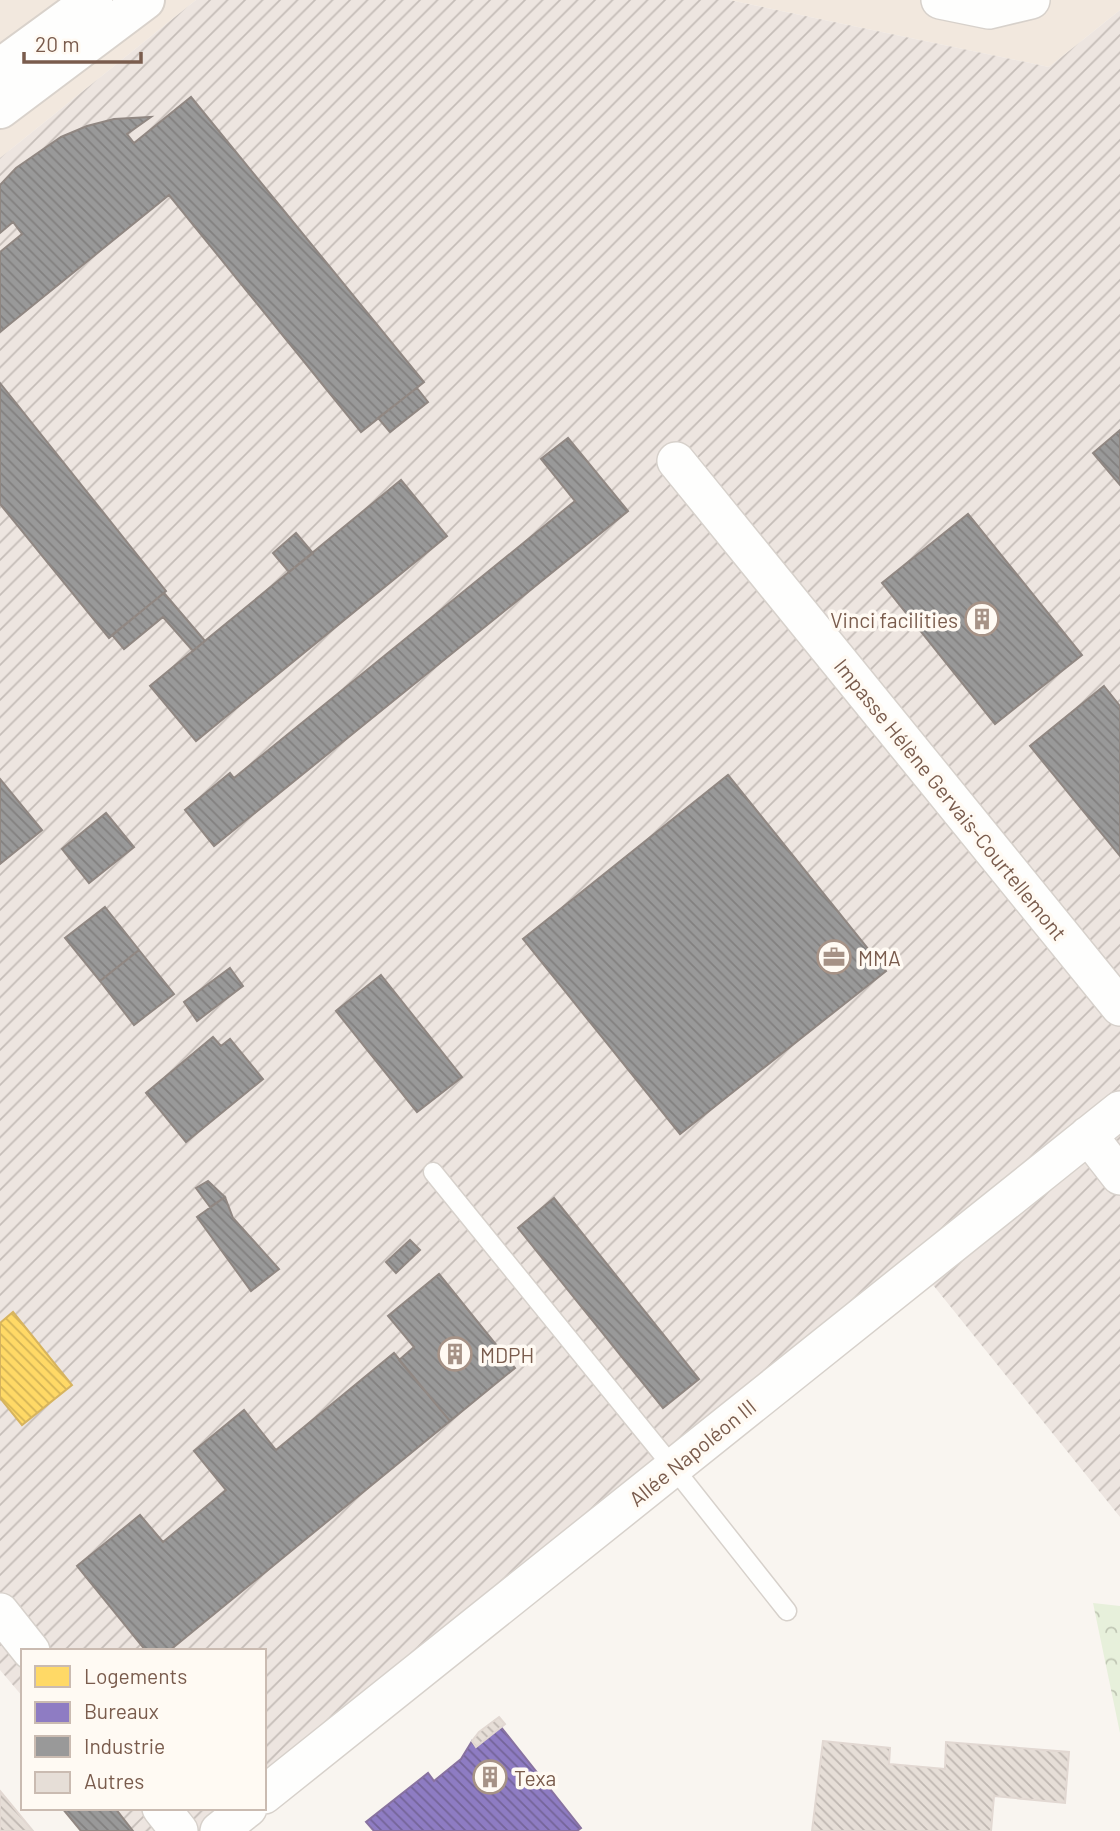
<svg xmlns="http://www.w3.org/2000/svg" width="1120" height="1831" font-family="Barlow,sans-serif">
<defs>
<pattern id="industrial-furrows" width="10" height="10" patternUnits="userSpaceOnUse" patternTransform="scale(1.75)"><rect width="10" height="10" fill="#ede5e0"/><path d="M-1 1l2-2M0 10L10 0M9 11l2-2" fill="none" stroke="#c5bdb8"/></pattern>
<pattern id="forest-crowns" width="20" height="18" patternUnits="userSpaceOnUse" patternTransform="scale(1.75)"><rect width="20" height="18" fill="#e7f0db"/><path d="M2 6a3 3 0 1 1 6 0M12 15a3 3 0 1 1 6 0" fill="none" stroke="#c0c6b4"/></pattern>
<pattern id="homes-back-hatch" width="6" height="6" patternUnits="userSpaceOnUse" patternTransform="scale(1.75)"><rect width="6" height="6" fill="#ffd966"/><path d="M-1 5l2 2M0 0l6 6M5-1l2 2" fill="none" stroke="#d3b356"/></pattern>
<pattern id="offices-back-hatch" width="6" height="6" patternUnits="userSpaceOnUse" patternTransform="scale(1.75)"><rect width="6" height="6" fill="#8e7cc3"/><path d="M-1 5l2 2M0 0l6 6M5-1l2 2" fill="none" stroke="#746498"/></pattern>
<pattern id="industry-back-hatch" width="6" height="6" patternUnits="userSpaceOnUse" patternTransform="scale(1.75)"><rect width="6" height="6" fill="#999"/><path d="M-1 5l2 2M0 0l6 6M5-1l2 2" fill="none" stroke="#82807f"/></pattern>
<pattern id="building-back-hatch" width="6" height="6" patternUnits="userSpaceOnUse" patternTransform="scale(1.75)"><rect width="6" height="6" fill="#e6ded7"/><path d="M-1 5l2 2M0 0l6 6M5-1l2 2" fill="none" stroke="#bfb7b1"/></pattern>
</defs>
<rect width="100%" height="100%" fill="#f9f5f0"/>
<!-- residential -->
<path fill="#f2e8de" d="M 0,0 L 196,0 L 0,158 Z
M 729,0 L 1120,0 L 1120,10 L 1049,67 Z"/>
<!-- industrial -->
<path fill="url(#industrial-furrows)" d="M 196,0 L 729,0 L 1049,67 L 1120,10 L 1120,1517 L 921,1270 L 264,1795 L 264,1651 L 23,1651 L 23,1697 L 0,1670 L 0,158 Z
M 113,1808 L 248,1808 L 219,1831 L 132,1831 Z"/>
<!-- forest -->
<path fill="url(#forest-crowns)" d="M 1093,1603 L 1120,1606 L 1120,1733 Z"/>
<!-- homes -->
<path fill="url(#homes-back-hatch)" stroke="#d7b45e" stroke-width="2" d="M 13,1312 L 72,1385 L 22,1425 L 0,1398 L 0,1323 Z"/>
<!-- offices -->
<path fill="url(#offices-back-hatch)" stroke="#8872a0" stroke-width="2" d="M 501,1727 L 581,1828 L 577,1831 L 374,1831 L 366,1822 L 428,1773 L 434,1781 L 461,1759 L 472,1741 L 476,1747 Z"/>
<!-- industry -->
<path fill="url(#industry-back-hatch)" stroke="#908782" stroke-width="2" d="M 191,97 L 424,382 L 361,432 L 169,195 L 0,332 L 0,252 L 22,234 L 13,222 L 0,233 L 0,185 L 16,168 L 61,137 L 87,126 L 114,119 L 151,117 L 127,134 L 134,143 Z
M 0,383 L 166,591 L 109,638 L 0,504 Z
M 417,388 L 428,402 L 390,432 L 378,418 Z
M 1120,430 L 1120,485 L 1093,453 Z
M 568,438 L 628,511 L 214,846 L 185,810 L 230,773 L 234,778 L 575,501 L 541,459 Z
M 401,480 L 447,536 L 196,741 L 150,686 Z
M 968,514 L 1082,655 L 995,724 L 882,583 Z
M 296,533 L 313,553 L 289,572 L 273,553 Z
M 164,593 L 205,641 L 193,651 L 163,617 L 124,649 L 112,635 Z
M 1104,686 L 1120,706 L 1120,856 L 1030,746 Z
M 728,775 L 886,971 L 680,1134 L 523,939 Z
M 0,779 L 42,830 L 0,864 Z
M 106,813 L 134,847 L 89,883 L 62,849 Z
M 105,907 L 139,950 L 100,981 L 65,938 Z
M 139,950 L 174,994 L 134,1025 L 100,981 Z
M 230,968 L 243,986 L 197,1021 L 184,1002 Z
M 381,975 L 462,1077 L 417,1112 L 336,1011 Z
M 213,1037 L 221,1046 L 230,1039 L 263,1079 L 186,1142 L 146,1093 Z
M 208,1181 L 225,1197 L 210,1207 L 196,1188 Z
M 225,1197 L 233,1218 L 279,1269 L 251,1291 L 197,1217 Z
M 554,1198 L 699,1379 L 663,1408 L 518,1228 Z
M 410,1240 L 420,1250 L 396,1273 L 386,1262 Z
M 439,1274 L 515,1368 L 450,1421 L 399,1360 L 414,1347 L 388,1316 Z
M 394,1353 L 450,1421 L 169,1651 L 146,1651 L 77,1566 L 140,1515 L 163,1542 L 226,1490 L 194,1451 L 244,1410 L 276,1450 Z
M 62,1808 L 115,1808 L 133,1831 L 81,1831 Z"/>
<!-- building -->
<path fill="url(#building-back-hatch)" stroke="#e2d8d2" stroke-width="2" d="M 499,1717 L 505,1724 L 476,1747 L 472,1741 L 479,1732 Z
M 823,1741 L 890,1748 L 889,1764 L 945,1769 L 946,1742 L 1069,1752 L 1065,1803 L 994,1796 L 991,1831 L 812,1831 Z
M 0,1791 L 33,1831 L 0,1831 Z"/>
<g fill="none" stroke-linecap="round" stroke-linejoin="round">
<defs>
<path id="lane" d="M 433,1172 L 673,1467 L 787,1611"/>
<path id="street" d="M 940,0 L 989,10 L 1031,0
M 676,461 L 1120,1007
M 1088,1135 L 1120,1176
M 0,1612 L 31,1651
M 264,1795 L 1120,1110
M 161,1808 L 179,1831
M 219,1831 L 248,1808"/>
<path id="secondary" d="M 0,68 L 93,0
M 0,109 L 145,0"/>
</defs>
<!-- lane casing -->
<use href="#lane" stroke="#d7d1cb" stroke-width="21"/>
<!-- street casing -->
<use href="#street" stroke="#d7d1cb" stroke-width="40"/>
<!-- secondary casing -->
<use href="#secondary" stroke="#d9d2cb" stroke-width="42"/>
<!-- lane -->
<use href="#lane" stroke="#fefefd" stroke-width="18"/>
<!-- street -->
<use href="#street" stroke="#fefefd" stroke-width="37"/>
<!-- secondary -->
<use href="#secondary" stroke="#fefefd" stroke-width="38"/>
</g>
<!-- icons -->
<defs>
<symbol id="building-ring" viewBox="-11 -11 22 22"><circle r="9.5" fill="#fffaf3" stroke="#a69286" stroke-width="1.5"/><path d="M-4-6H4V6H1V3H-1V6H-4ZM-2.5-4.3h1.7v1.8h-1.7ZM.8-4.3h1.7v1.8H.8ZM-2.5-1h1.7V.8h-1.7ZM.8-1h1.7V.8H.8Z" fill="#a69286"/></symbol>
<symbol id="office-ring" viewBox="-11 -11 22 22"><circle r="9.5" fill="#fffaf3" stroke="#a69286" stroke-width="1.5"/><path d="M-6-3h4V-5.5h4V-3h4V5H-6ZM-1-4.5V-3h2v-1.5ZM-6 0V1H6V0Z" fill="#a69286"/></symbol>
</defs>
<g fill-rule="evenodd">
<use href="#building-ring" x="963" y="600" width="38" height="38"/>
<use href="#office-ring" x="815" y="938" width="38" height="38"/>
<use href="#building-ring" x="436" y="1335" width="38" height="38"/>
<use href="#building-ring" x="471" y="1758" width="38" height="38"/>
</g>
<g text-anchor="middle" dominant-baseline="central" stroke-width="7" stroke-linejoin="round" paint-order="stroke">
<!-- poi labels -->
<g font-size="21" fill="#7a5c4d" stroke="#fffaf3" text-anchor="start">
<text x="958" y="619" text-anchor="end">Vinci facilities</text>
<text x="858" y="957">MMA</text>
<text x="480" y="1354">MDPH</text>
<text x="514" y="1777">Texa</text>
</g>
<!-- street labels -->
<g font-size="21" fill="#7a5c4d" stroke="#fffaf3">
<text transform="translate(951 799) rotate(51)">Impasse Hélène Gervais-Courtellemont</text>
<text transform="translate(692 1452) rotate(-39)">Allée Napoléon III</text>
</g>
</g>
<!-- legend -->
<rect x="21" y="1649" width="245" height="161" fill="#fffaf3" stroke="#cabbb1" stroke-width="2"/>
<rect x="35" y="1666" width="35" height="21" fill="#ffd966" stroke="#cabbb1" stroke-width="2"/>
<text x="84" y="1684" font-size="21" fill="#7a5c4d">Logements</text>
<rect x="35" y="1702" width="35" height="21" fill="#8e7cc3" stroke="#cabbb1" stroke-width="2"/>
<text x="84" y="1719" font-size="21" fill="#7a5c4d">Bureaux</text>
<rect x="35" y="1736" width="35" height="21" fill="#999999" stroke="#cabbb1" stroke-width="2"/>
<text x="84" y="1754" font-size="21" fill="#7a5c4d">Industrie</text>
<rect x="35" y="1772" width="35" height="21" fill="#e6ded7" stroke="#cabbb1" stroke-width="2"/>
<text x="84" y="1789" font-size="21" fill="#7a5c4d">Autres</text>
<!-- scale -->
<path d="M24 52v10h117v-10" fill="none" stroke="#7a5c4d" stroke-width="3.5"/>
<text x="35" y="52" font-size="21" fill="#7a5c4d" stroke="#fffaf3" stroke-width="5" paint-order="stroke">20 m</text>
</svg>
